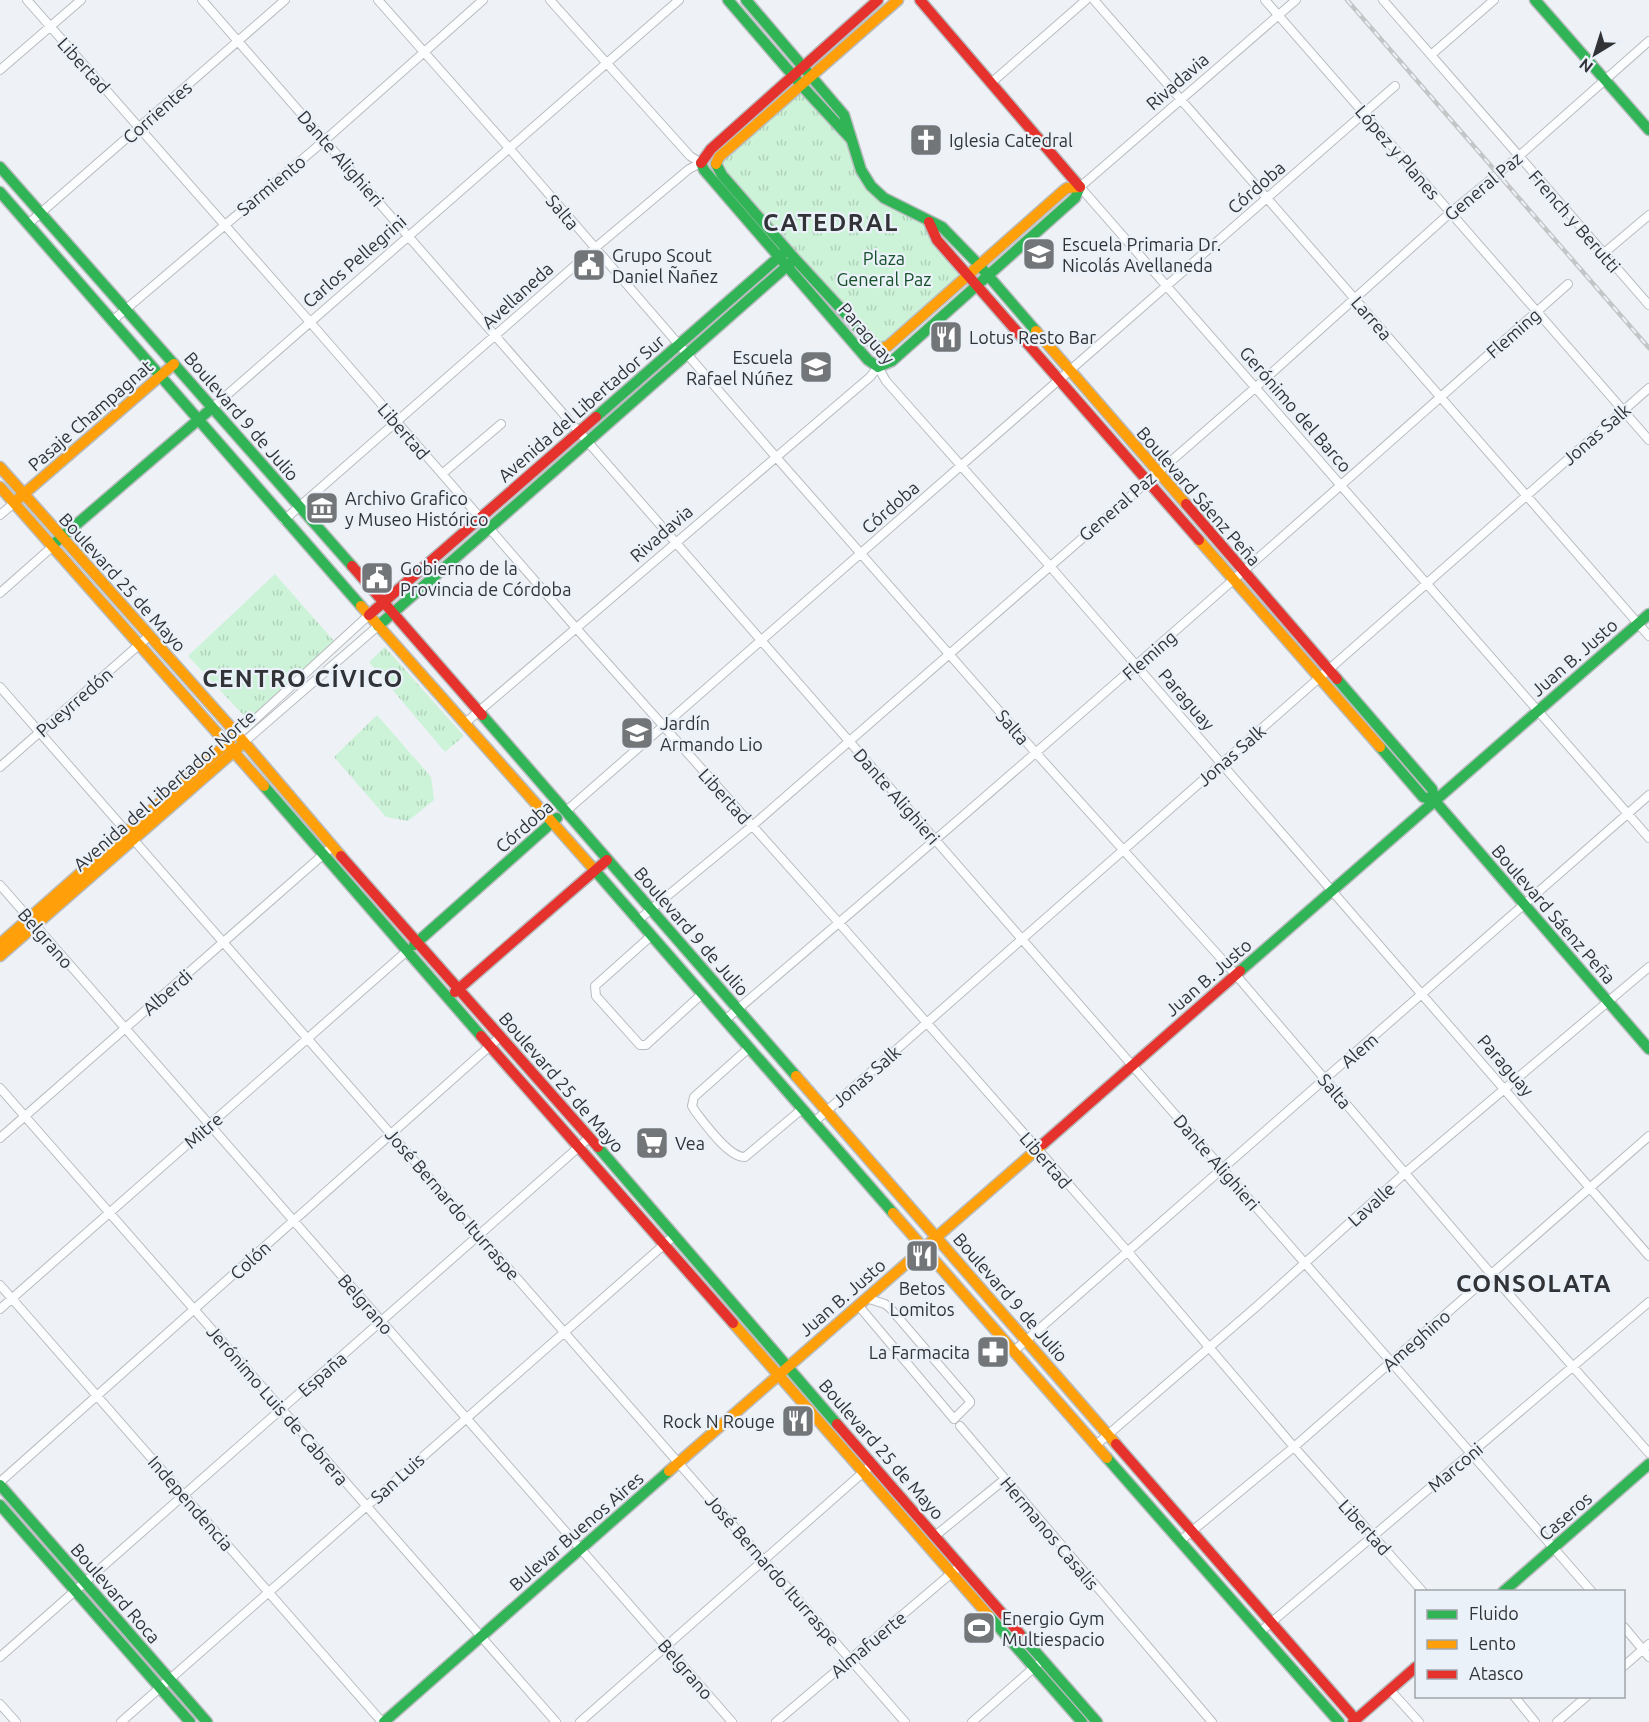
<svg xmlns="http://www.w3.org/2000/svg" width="1649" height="1722" font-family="Ubuntu,sans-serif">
<defs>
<pattern id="park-tufts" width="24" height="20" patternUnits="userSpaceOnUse" patternTransform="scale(1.5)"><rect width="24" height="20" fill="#ccf3d8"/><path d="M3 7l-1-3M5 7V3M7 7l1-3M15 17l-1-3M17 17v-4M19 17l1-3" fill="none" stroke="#b0d1ba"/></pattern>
</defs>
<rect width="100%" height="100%" fill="#eef1f6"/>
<!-- park -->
<path fill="url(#park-tufts)" d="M 802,86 L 851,139 L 871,186 L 929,222 L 968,275 L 882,349 L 722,175 L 719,157 Z
M 275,574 L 334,641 L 248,720 L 188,656 Z
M 385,647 L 464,736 L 445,752 L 369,662 Z
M 377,715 L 431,777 L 434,800 L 408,821 L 386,817 L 334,757 Z"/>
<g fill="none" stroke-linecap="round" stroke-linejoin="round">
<defs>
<path id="street" d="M 27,0 L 310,322 L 576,628 L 840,924 L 1128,1252 L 1294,1447 L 1423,1592
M 202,0 L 1592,1592
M 378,0 L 509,148 L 776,457 L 1036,753 L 1236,975 L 1492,1275 L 1649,1453
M 550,0 L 690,156 L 701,163
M 1094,0 L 1649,636
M 1265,0 L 1649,440
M 1296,0 L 1080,187 L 1649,838
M 1383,0 L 1649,305
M 1431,55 L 1494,0
M 0,70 L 81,0
M 991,83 L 1086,0
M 28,224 L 285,0
M 1604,253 L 1649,215
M 112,321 L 325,140 L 483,0
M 212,408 L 679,0
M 442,474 L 501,424
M 0,515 L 14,503
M 284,520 L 595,248 L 689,169 L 701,163
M 0,593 L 52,547
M 0,687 L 905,1722
M 464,724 L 870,377 L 878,367 L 886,381 L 1049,565 L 1649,1256
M 238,735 L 369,615
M 244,742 L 378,626
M 0,767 L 149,636
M 565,812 L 1395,86
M 0,885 L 732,1722
M 637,921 L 752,826 L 1256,387 L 1450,213 L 1519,156 L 1649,41
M 651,936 L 595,986 L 596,996 L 640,1045 L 646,1045 L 702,994
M 725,1020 C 1009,779 1289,532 1568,284
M 749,1048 L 694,1097 L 692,1106 L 695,1111 C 705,1124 729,1158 745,1157 L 802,1109
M 0,1088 L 556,1722
M 814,1122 L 1649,388
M 0,1138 L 333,846
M 0,1285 L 382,1722
M 858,1305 L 954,1419 L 970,1403 L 970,1401 L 890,1308 L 885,1304 L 866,1298
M 0,1309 L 407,951
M 1014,1351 L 1649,795
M 960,1426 L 1212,1722
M 1096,1445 L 1256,1307 L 1405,1173 L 1649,967
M 0,1482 L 500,1037
M 935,1536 L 1005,1479
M 1180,1541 L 1294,1447 L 1649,1136
M 1624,1627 L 1649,1657
M 1260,1632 L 1649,1302
M 0,1657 L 589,1138
M 1624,1666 L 1649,1644
M 1390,1690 L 1419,1722
M 1514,1696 L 1535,1722
M 0,1704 L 16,1722
M 121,1722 L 675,1235
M 580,1722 L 867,1469
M 776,1722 L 960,1566
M 972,1722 L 1037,1665
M 1557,1722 L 1587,1696"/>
<path id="fast" d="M 728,0 L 802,86 L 851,139
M 746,0 L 844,115 L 861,170 L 871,186 L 884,198 L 942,227 L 979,265 L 1036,331
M 1535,0 L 1649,130
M 701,163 L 704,170 L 868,360 L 878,367
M 716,164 L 722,175 L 795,259 L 878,349
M 0,167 L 352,566
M 0,192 L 361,606
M 878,367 L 892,361 L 1075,198 L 1080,187
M 596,417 L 787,250
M 56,542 L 212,408
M 378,626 L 795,259
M 1337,679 L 1432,789 L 1435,801 L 1649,1049
M 482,715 L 796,1076
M 1380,747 L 1423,797 L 1435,801
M 264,786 L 481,1036
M 591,866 L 893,1213
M 414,945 L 557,818
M 1240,971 L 1649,614
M 598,1147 L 837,1424
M 1107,1458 L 1339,1722
M 0,1485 L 207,1722
M 0,1505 L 190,1722
M 1503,1592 L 1649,1464
M 989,1616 L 1082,1722
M 1020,1634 L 1097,1722
M 384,1722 L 669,1471"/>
<path id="slow" d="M 716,164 L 719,157 L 898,0
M 1036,331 L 1186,504
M 878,349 L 888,346 L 1063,191 L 1067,188 L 1080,187
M 0,467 L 244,742 L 341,856
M 0,487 L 264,786
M 18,499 L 174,364
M 1199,540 L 1380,747
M 361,606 L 591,866
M 0,944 L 230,741
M 0,956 L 239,747
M 796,1076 L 1116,1444
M 893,1213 L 1107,1458
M 733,1323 L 989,1616
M 669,1471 L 1043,1144"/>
<path id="jam" d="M 920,0 L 1080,187
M 701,163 L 711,149 L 878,0
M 929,222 L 937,240 L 1199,540
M 1186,504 L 1337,679
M 352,566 L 482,715
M 369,615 L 596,417
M 341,856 L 598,1147
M 455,992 L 607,860
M 481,1036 L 733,1323
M 1043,1144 L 1240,971
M 837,1424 L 1020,1634
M 1116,1444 L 1356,1720
M 1353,1722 L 1416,1667"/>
</defs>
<!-- street casing -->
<use href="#street" stroke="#b9bcbf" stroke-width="10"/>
<!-- fast casing -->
<use href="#fast" stroke="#b9bcbf" stroke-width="13"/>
<!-- slow casing -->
<use href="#slow" stroke="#b9bcbf" stroke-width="13"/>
<!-- jam casing -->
<use href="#jam" stroke="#b9bcbf" stroke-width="13"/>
<!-- street -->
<use href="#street" stroke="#fcfdfe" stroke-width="8"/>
<!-- fast -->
<use href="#fast" stroke="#30b455" stroke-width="10"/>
<!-- slow -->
<use href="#slow" stroke="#ff9f0a" stroke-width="10"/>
<!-- jam -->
<use href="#jam" stroke="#e5322d" stroke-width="10"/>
<defs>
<path id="rail" d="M 1347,0 L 1649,348"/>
</defs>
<!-- rail casing -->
<use href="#rail" stroke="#c4c5c6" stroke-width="4.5"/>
<!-- rail -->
<use href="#rail" stroke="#eaf1f9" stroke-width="2" stroke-dasharray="7" stroke-linecap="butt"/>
</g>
<!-- icons -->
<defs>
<symbol id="church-square" viewBox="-11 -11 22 22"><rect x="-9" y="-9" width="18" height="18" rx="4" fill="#737679" stroke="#eaf1f9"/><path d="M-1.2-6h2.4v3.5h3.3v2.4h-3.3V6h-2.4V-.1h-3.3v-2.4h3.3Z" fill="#fff"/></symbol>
<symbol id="school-square" viewBox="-11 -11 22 22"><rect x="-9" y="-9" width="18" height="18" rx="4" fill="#737679" stroke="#eaf1f9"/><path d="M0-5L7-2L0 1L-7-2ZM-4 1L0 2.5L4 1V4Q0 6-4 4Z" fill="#fff"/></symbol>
<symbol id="civic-square" viewBox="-11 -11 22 22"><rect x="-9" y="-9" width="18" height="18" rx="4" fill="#737679" stroke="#eaf1f9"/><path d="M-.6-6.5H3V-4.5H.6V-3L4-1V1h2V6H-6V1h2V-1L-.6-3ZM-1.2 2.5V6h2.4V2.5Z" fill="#fff"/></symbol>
<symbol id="restaurant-square" viewBox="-11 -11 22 22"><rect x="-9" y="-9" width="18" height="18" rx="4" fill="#737679" stroke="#eaf1f9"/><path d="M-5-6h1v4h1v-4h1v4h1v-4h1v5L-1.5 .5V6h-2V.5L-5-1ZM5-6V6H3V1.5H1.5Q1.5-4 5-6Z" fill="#fff"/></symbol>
<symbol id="museum-square" viewBox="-11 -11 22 22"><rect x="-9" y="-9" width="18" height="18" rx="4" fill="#737679" stroke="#eaf1f9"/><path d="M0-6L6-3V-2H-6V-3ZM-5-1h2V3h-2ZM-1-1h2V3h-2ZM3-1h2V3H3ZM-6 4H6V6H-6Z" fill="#fff"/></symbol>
<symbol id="supermarket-square" viewBox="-11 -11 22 22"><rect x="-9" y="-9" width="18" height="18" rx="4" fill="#737679" stroke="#eaf1f9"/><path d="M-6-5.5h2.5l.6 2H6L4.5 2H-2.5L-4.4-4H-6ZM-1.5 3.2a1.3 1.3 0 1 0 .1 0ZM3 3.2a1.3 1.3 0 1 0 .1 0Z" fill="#fff"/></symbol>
<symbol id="pharmacy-square" viewBox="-11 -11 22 22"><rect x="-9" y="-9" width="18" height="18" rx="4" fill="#737679" stroke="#eaf1f9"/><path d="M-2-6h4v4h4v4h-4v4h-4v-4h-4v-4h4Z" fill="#fff"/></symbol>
<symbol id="stadium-square" viewBox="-11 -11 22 22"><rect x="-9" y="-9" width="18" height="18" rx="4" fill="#737679" stroke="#eaf1f9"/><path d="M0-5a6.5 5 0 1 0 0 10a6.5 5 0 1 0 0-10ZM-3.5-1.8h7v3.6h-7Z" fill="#fff"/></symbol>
</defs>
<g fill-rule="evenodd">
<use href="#church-square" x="907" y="121" width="38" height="38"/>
<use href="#school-square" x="1020" y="235" width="38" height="38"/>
<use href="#civic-square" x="570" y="246" width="38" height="38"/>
<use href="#restaurant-square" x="927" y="318" width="38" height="38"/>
<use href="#school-square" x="797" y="348" width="38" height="38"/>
<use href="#museum-square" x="303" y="489" width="38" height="38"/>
<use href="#civic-square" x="358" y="559" width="38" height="38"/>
<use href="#school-square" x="618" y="714" width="38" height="38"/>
<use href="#supermarket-square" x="633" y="1124" width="38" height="38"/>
<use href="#restaurant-square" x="903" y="1237" width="38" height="38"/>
<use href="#pharmacy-square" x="974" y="1333" width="38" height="38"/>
<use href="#restaurant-square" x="779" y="1402" width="38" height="38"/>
<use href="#stadium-square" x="960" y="1609" width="38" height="38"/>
</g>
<g text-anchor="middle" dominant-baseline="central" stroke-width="4.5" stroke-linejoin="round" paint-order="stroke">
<!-- street labels -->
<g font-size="18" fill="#313336" stroke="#eaf1f9">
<text transform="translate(84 65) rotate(48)">Libertad</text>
<text transform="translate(1177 81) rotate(-41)">Rivadavia</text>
<text transform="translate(157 112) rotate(-41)">Corrientes</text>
<text transform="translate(1398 152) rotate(49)">López y Planes</text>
<text transform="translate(341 158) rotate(49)">Dante Alighieri</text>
<text transform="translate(271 185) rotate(-40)">Sarmiento</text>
<text transform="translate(1483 186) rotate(-40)">General Paz</text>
<text transform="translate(1256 187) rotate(-41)">Córdoba</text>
<text transform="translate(563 212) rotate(50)">Salta</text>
<text transform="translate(1575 221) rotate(49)">French y Berutti</text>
<text transform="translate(354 261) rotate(-41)">Carlos Pellegrini</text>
<text transform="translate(517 295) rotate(-42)">Avellaneda</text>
<text transform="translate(1372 318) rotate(49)">Larrea</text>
<text transform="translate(867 333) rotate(49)">Paraguay</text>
<text transform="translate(1513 333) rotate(-41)">Fleming</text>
<text transform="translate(581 408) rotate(-41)">Avenida del Libertador Sur</text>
<text transform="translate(1296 409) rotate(49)">Gerónimo del Barco</text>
<text transform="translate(90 415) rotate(-41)">Pasaje Champagnat</text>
<text transform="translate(242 416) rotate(49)">Boulevard 9 de Julio</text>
<text transform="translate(404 431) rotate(49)">Libertad</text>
<text transform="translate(1596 434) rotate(-41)">Jonas Salk</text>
<text transform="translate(1199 496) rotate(49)">Boulevard Sáenz Peña</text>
<text transform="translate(1117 506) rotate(-41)">General Paz</text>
<text transform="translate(890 507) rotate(-41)">Córdoba</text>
<text transform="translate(661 533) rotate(-41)">Rivadavia</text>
<text transform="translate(123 582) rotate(48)">Boulevard 25 de Mayo</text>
<text transform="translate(1149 655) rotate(-41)">Fleming</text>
<text transform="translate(1574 657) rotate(-41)">Juan B. Justo</text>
<text transform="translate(1187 699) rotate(49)">Paraguay</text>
<text transform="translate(74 702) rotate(-41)">Pueyrredón</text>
<text transform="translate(1013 727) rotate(49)">Salta</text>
<text transform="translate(1231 755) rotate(-41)">Jonas Salk</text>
<text transform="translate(164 790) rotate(-41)">Avenida del Libertador Norte</text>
<text transform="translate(725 796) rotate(48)">Libertad</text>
<text transform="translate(897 796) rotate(49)">Dante Alighieri</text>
<text transform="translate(524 826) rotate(-41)">Córdoba</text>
<text transform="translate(1554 914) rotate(49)">Boulevard Sáenz Peña</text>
<text transform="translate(692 931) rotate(49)">Boulevard 9 de Julio</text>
<text transform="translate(46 938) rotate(49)">Belgrano</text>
<text transform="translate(1208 977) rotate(-41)">Juan B. Justo</text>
<text transform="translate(167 992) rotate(-41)">Alberdi</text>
<text transform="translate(1359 1050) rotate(-41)">Alem</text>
<text transform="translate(1506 1065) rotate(49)">Paraguay</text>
<text transform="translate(866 1076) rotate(-41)">Jonas Salk</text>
<text transform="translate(562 1082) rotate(49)">Boulevard 25 de Mayo</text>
<text transform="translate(1335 1091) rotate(49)">Salta</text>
<text transform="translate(203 1130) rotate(-41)">Mitre</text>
<text transform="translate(1046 1160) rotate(49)">Libertad</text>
<text transform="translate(1217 1162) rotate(49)">Dante Alighieri</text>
<text transform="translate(453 1204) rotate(49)">José Bernardo Iturraspe</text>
<text transform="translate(1371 1204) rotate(-42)">Lavalle</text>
<text transform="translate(250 1260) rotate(-42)">Colón</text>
<text transform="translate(842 1297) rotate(-41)">Juan B. Justo</text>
<text transform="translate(1011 1297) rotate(49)">Boulevard 9 de Julio</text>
<text transform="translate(366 1304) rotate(49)">Belgrano</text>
<text transform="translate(1416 1340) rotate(-41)">Ameghino</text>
<text transform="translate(322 1374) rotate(-41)">España</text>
<text transform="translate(278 1405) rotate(49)">Jerónimo Luis de Cabrera</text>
<text transform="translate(882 1449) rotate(49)">Boulevard 25 de Mayo</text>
<text transform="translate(1455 1467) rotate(-40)">Marconi</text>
<text transform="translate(397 1478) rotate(-42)">San Luis</text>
<text transform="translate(191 1503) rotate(49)">Independencia</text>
<text transform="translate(1565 1516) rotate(-41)">Caseros</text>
<text transform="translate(1365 1527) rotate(48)">Libertad</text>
<text transform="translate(576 1531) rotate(-41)">Bulevar Buenos Aires</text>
<text transform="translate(1050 1533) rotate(50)">Hermanos Casalis</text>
<text transform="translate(773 1570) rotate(49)">José Bernardo Iturraspe</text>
<text transform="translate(116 1593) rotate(49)">Boulevard Roca</text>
<text transform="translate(868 1644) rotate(-40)">Almafuerte</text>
<text transform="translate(686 1669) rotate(49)">Belgrano</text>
</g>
<!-- poi labels -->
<g font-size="18" fill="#313336" stroke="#eaf1f9" text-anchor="start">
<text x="949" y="140">Iglesia Catedral</text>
<text x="1062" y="244">Escuela Primaria Dr.<tspan x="1062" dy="21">Nicolás Avellaneda</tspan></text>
<text x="612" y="255">Grupo Scout<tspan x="612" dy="21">Daniel Ñañez</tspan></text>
<text x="969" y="337">Lotus Resto Bar</text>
<text x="793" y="357" text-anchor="end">Escuela<tspan x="793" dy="21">Rafael Núñez</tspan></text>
<text x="345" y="498">Archivo Grafico<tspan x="345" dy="21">y Museo Histórico</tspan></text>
<text x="400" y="568">Gobierno de la<tspan x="400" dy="21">Provincia de Córdoba</tspan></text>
<text x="660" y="723">Jardín<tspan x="660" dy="21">Armando Lio</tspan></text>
<text x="675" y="1143">Vea</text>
<text x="922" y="1288" text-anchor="middle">Betos<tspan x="922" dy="21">Lomitos</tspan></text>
<text x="970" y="1352" text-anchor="end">La Farmacita</text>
<text x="775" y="1421" text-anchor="end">Rock N Rouge</text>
<text x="1002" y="1618">Energio Gym<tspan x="1002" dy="21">Multiespacio</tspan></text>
</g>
<!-- park labels -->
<g font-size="18" fill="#16512a" stroke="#eaf1f9">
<text x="884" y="258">Plaza<tspan x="884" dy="21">General Paz</tspan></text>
</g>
<!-- district labels -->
<g font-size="24" font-weight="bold" letter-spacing="1.5" fill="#313336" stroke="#eaf1f9">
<text x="831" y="222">CATEDRAL</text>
<text x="303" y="678">CENTRO CÍVICO</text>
<text x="1534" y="1283">CONSOLATA</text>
</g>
</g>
<!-- legend -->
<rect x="1415" y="1590" width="210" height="108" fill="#eaf1f9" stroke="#a0a5ab" stroke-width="1.5"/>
<rect x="1427" y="1610" width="30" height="9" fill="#30b455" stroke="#a0a5ab" stroke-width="1.5"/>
<text x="1469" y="1620" font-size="18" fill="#313336">Fluido</text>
<rect x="1427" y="1640" width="30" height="9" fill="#ff9f0a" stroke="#a0a5ab" stroke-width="1.5"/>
<text x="1469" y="1650" font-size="18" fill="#313336">Lento</text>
<rect x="1427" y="1670" width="30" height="9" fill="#e5322d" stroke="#a0a5ab" stroke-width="1.5"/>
<text x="1469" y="1680" font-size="18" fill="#313336">Atasco</text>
<!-- north arrow -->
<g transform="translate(1595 54) rotate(218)" stroke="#eaf1f9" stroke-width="4.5" paint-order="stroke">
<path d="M0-4.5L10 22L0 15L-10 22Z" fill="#313336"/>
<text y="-9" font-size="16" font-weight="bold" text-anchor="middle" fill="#313336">N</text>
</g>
</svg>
